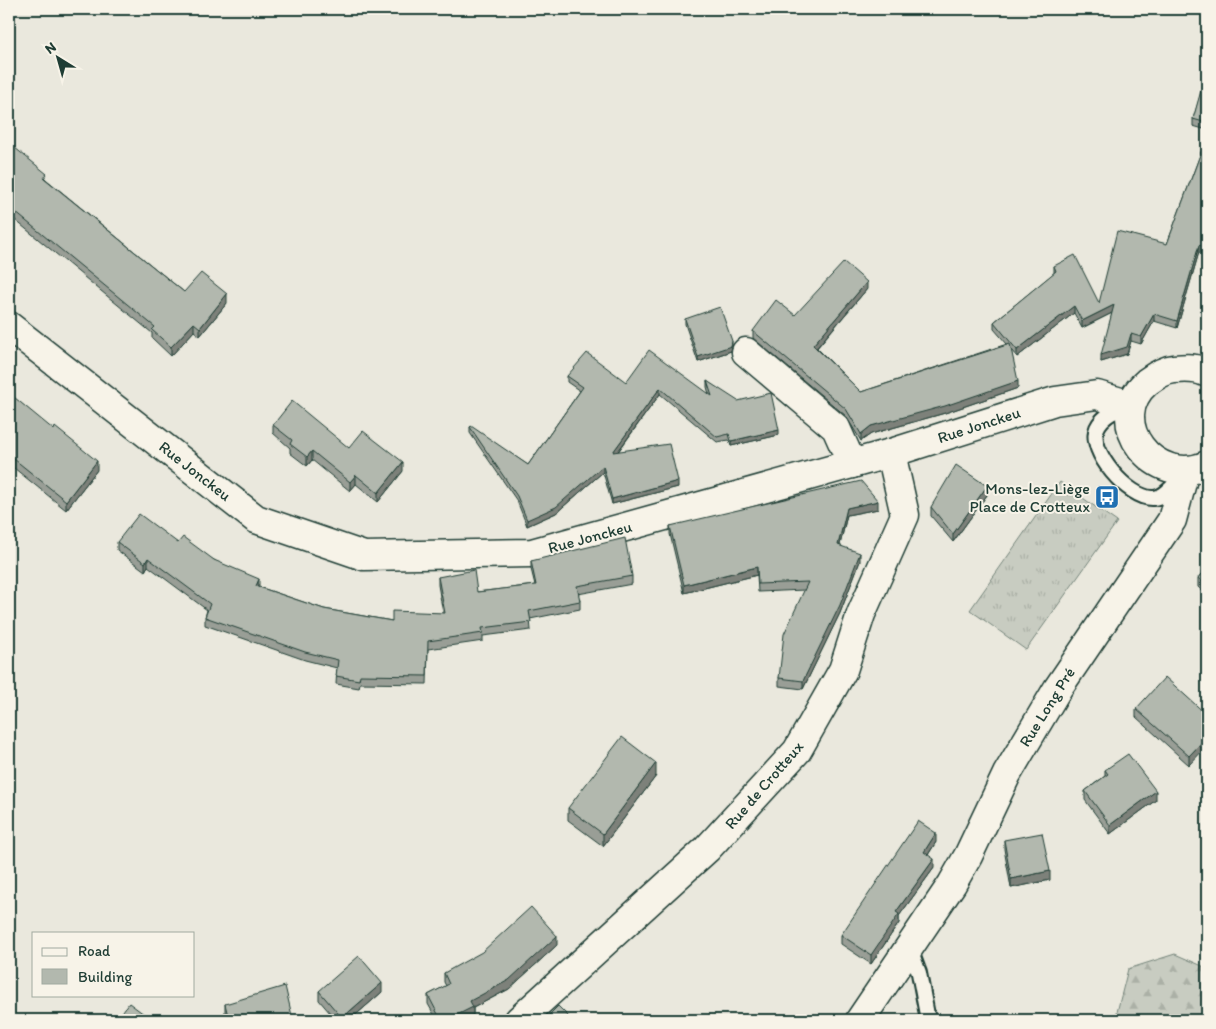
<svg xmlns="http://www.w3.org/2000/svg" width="1216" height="1029" font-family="Itim,sans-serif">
<defs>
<pattern id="grass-tufts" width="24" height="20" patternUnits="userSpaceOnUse" patternTransform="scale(1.25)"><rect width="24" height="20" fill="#c8ccc1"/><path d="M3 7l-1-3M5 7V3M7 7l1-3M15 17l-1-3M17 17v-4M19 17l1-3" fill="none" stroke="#abb0a6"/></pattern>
<pattern id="forest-firs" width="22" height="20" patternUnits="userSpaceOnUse" patternTransform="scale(1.25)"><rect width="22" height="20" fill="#c8ccc1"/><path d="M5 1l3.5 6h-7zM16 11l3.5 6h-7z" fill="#abb0a6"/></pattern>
</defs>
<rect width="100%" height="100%" fill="#eae8dd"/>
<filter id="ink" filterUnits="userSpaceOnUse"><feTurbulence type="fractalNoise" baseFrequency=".02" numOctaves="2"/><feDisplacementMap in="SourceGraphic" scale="10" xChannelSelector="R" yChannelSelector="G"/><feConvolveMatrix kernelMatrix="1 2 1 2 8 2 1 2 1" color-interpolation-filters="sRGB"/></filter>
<g filter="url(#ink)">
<!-- grass -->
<path fill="url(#grass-tufts)" stroke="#74847a" d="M 1060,482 L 1117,522 L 1026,650 L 970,610 Z"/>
<!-- forest -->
<path fill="url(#forest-firs)" stroke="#74847a" d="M 1175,954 L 1207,968 L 1207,1020 L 1115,1020 L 1128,969 Z"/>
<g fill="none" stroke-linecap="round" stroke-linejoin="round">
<defs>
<path id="service" d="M 1128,406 C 1116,410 1103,415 1097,428 C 1087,451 1129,499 1153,498 C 1162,498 1172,488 1177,481
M 909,946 L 919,973 L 928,1020"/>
<path id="minor" d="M 746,352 L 836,428 L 852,464
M 519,1020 L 707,849 L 797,751 L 843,670 L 861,614 L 905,515 L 891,453
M 860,1020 L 952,884 L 968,856 L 1007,774 L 1058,688 L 1172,520 L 1185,471"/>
<path id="tertiary" d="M 9,326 L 256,519 L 364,556 L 532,553 L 891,453 L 1055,401 L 1097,395 L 1131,405
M 1207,373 C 1197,367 1185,368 1174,369 C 1164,370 1155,376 1147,382 C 1102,421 1155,489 1207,465"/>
</defs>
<!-- service casing -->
<use href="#service" stroke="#1f3d34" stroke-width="18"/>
<!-- minor casing -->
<use href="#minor" stroke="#1f3d34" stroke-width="31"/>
<!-- tertiary casing -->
<use href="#tertiary" stroke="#1f3d34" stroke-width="31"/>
<!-- service -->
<use href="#service" stroke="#f7f3e8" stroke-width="14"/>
<!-- minor -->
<use href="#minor" stroke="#f7f3e8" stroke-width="28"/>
<!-- tertiary -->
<use href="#tertiary" stroke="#f7f3e8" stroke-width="28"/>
</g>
<!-- wall -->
<path fill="#999e96" stroke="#1f3d34" d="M 1207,73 L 1207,130 L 1193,126 L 1193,119 Z
M 1207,136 L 1205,254 L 1199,252 L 1177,328 L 1154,321 L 1141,344 L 1131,341 L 1127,354 L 1101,362 L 1112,313 L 1082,328 L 1074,313 L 1017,357 L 1011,350 L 1018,388 L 945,413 L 871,434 L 861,441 L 846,416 L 753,338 L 753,331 L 867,289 L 817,348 L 861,392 L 1007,344 L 994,329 L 994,322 L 1054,273 L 1054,266 L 1099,303 L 1167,244 Z
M 9,143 L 47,180 L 184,292 L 227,303 L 200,336 L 194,331 L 171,356 L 152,338 L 152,333 L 9,215 Z
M 685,319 L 732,346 L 731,351 L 698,362 L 685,324 Z
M 567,376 L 626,382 L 709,394 L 707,387 L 707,381 L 779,435 L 731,446 L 729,440 L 717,442 L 660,394 L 618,452 L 678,487 L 612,504 L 603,472 L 556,513 L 527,526 L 517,501 L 470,433 L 470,427 L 528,465 L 580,391 L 567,382 Z
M 9,393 L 97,470 L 66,510 L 9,464 Z
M 273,425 L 349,448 L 403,471 L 378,502 L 356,484 L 350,491 L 312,460 L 307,466 L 290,453 L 290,448 L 273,433 Z
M 987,495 L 953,542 L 931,516 L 931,507 Z
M 878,509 L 847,515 L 840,545 L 860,561 L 840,613 L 803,689 L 779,686 L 779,678 L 805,590 L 758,592 L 757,575 L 684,593 L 670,534 L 670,526 Z
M 117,542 L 178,543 L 214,560 L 259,587 L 324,609 L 392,621 L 443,613 L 438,585 L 438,577 L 477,592 L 535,585 L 531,569 L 531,561 L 632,576 L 632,584 L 578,594 L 580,601 L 580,609 L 530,619 L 531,630 L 483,636 L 483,641 L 428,649 L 427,684 L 360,683 L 359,688 L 336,684 L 337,668 L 305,660 L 205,625 L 205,617 L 207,610 L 148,566 L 145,571 L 117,550 Z
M 1207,566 L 1207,595 L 1198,587 L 1198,578 Z
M 1136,709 L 1207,715 L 1189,765 L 1136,717 Z
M 1105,770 L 1156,800 L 1110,834 L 1085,800 L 1085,791 L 1105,776 Z
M 656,776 L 603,846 L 568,820 L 568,808 Z
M 1004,840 L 1050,880 L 1011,888 L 1004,849 Z
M 936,842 L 928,855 L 934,868 L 899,916 L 899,923 L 871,964 L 841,944 L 841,935 Z
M 557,945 L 509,989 L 473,1008 L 473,1015 L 463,1020 L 437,1020 L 428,1004 L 428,995 L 446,986 L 444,982 L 444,973 Z
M 319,991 L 382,992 L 350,1020 L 336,1020 L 319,1000 Z
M 225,1004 L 293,1020 L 227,1020 L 225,1013 Z"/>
<!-- shaded-wall -->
<path fill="#7d817a" stroke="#1f3d34" d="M 1207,241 L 1207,248 L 1205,254 L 1205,247 Z
M 1199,245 L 1199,252 L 1177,328 L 1177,321 Z
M 867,282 L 867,289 L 813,352 L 813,345 Z
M 227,294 L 227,303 L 200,336 L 200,328 Z
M 1114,305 L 1114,312 L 1082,328 L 1082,321 Z
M 1074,306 L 1074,313 L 1017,357 L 1017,350 Z
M 1154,314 L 1154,321 L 1141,344 L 1141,337 Z
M 194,323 L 194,331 L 171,356 L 171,347 Z
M 1131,334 L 1131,341 L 1127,354 L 1101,362 L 1101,355 Z
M 732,341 L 732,346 L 731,351 L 698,362 L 698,357 Z
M 1018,381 L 1018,388 L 945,413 L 871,434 L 861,441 L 861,434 L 871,426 Z
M 660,388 L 660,394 L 613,458 L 613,452 Z
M 779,430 L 779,435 L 731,446 L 731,441 Z
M 312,451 L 312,460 L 307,466 L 307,457 Z
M 97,461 L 97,470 L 66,510 L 66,501 Z
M 403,462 L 403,471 L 378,502 L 378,493 Z
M 603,466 L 603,472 L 556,513 L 527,526 L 527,520 Z
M 356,475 L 356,484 L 350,491 L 350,482 Z
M 678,481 L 678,487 L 612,504 L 612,499 Z
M 987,486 L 987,495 L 953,542 L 953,534 Z
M 878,501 L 878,509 L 847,515 L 838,553 L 838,545 L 847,508 Z
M 860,553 L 860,561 L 840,613 L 803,689 L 803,681 Z
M 148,558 L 148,566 L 145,571 L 145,563 Z
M 757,567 L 757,575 L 684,593 L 684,585 Z
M 259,579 L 259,587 L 256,586 Z
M 1207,737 L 1207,746 L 1189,765 L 1189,756 Z
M 656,763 L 656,776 L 603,846 L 603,834 Z
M 1156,791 L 1156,800 L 1110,834 L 1110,825 Z
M 936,833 L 936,842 L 924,861 L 924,852 Z
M 934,859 L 934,868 L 899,916 L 899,923 L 871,964 L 871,955 L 896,912 Z
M 1050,871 L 1050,880 L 1011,888 L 1011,879 Z
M 557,936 L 557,945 L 509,989 L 473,1008 L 473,1015 L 463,1020 L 447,1020 L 470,1001 Z
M 382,983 L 382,992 L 350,1020 L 342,1020 L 342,1018 Z"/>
<!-- building -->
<path fill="#b2b8ae" stroke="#1f3d34" d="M 1207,73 L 1207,123 L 1193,119 L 1202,87 Z
M 1207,136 L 1207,241 L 1205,247 L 1199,245 L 1177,321 L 1154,314 L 1141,337 L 1131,334 L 1127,347 L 1101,355 L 1114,305 L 1082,321 L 1074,306 L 1017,350 L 994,322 L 1056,271 L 1054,266 L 1075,255 L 1099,303 L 1117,231 L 1167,244 Z
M 9,143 L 47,174 L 44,178 L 184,292 L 201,273 L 227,294 L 200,328 L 194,323 L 171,347 L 152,330 L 155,327 L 9,207 Z
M 844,262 L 867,282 L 813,345 L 861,392 L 1010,344 L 1018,381 L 945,406 L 871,426 L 861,434 L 846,409 L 753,331 L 776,300 L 795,315 Z
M 720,307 L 732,341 L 731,346 L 698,357 L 685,319 Z
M 649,350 L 712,396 L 707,381 L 738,401 L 771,393 L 779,430 L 731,441 L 729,434 L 717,437 L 660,388 L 613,452 L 669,444 L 678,481 L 612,499 L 603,466 L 556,507 L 527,520 L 517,496 L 470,427 L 471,426 L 528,465 L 583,387 L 567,376 L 587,353 L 626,382 Z
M 9,393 L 54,430 L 55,427 L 97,461 L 66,501 L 9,455 Z
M 292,401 L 349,448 L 363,431 L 403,462 L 378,493 L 356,475 L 350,482 L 312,451 L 307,457 L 290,444 L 292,440 L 273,425 Z
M 956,465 L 987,486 L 953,534 L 931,507 Z
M 861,481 L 878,501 L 847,508 L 838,545 L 860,553 L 840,605 L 803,681 L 779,678 L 784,634 L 808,582 L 758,584 L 757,567 L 684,585 L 670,526 Z
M 139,514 L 178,543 L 183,537 L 214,560 L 259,579 L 256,586 L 324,609 L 392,621 L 392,611 L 445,613 L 438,577 L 474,570 L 477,592 L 536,585 L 531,561 L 625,538 L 632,576 L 577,586 L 580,601 L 529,611 L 531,622 L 482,628 L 483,633 L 428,641 L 427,676 L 360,675 L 359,680 L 336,676 L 338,660 L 305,652 L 205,617 L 210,604 L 148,558 L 145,563 L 117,542 Z
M 1207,566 L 1207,586 L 1198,578 Z
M 1165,677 L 1207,715 L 1207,737 L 1189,756 L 1136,709 Z
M 622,737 L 656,763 L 603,834 L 568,808 Z
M 1128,754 L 1156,791 L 1110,825 L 1085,791 L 1108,774 L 1105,770 Z
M 918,821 L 936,833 L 924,852 L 934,859 L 896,912 L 899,914 L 871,955 L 841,935 Z
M 1042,833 L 1050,871 L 1011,879 L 1004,840 Z
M 531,907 L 557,936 L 509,980 L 470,1001 L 473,1007 L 447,1020 L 441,1020 L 428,995 L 449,984 L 444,973 L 482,952 Z
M 359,956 L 382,983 L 342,1018 L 319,991 Z
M 285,986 L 293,1020 L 229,1020 L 225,1004 Z
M 129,1003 L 152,1020 L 116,1020 Z
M 558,1006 L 572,1020 L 544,1020 Z"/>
</g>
<!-- icons -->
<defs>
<symbol id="bus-square" viewBox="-11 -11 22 22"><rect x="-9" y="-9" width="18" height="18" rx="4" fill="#1f6fb2" stroke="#f7f3e8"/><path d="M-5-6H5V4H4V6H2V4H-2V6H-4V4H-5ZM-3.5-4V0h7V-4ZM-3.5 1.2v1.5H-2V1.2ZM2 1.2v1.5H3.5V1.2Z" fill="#fff"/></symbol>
</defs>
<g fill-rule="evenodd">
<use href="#bus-square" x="1093" y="483" width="28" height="28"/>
</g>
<g text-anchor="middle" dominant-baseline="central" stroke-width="4" stroke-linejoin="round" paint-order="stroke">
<!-- street labels -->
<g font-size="16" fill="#1f3d34" stroke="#f7f3e8">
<text transform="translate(979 425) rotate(-18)">Rue Jonckeu</text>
<text transform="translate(195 471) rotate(38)">Rue Jonckeu</text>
<text transform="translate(590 537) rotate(-15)">Rue Jonckeu</text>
<text transform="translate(1047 707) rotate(-58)">Rue Long Pré</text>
<text transform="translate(764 785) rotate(-49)">Rue de Crotteux</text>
</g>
<!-- poi labels -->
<g font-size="16" fill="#1f3d34" stroke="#f7f3e8" text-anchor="end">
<text x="1090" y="488">Mons-lez-Liège<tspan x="1090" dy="18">Place de Crotteux</tspan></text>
</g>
</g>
<!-- margin -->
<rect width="1216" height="1029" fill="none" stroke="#f7f3e8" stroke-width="30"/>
<rect x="15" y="15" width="1186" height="999" fill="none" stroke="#1f3d34" stroke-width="2" filter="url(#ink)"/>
<!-- legend -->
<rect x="32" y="932" width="162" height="65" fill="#f7f3e8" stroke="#a1aaa0"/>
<rect x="42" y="948" width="25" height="8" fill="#f7f3e8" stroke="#a1aaa0"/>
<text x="78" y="956" font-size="15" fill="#1f3d34">Road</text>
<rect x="42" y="969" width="25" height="15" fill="#b2b8ae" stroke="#a1aaa0"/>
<text x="78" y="982" font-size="15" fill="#1f3d34">Building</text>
<!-- north arrow -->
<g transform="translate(58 58) rotate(323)" stroke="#f7f3e8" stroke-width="4" paint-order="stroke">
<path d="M0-4L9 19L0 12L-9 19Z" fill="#1f3d34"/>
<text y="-8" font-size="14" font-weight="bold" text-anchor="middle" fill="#1f3d34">N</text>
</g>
</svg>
